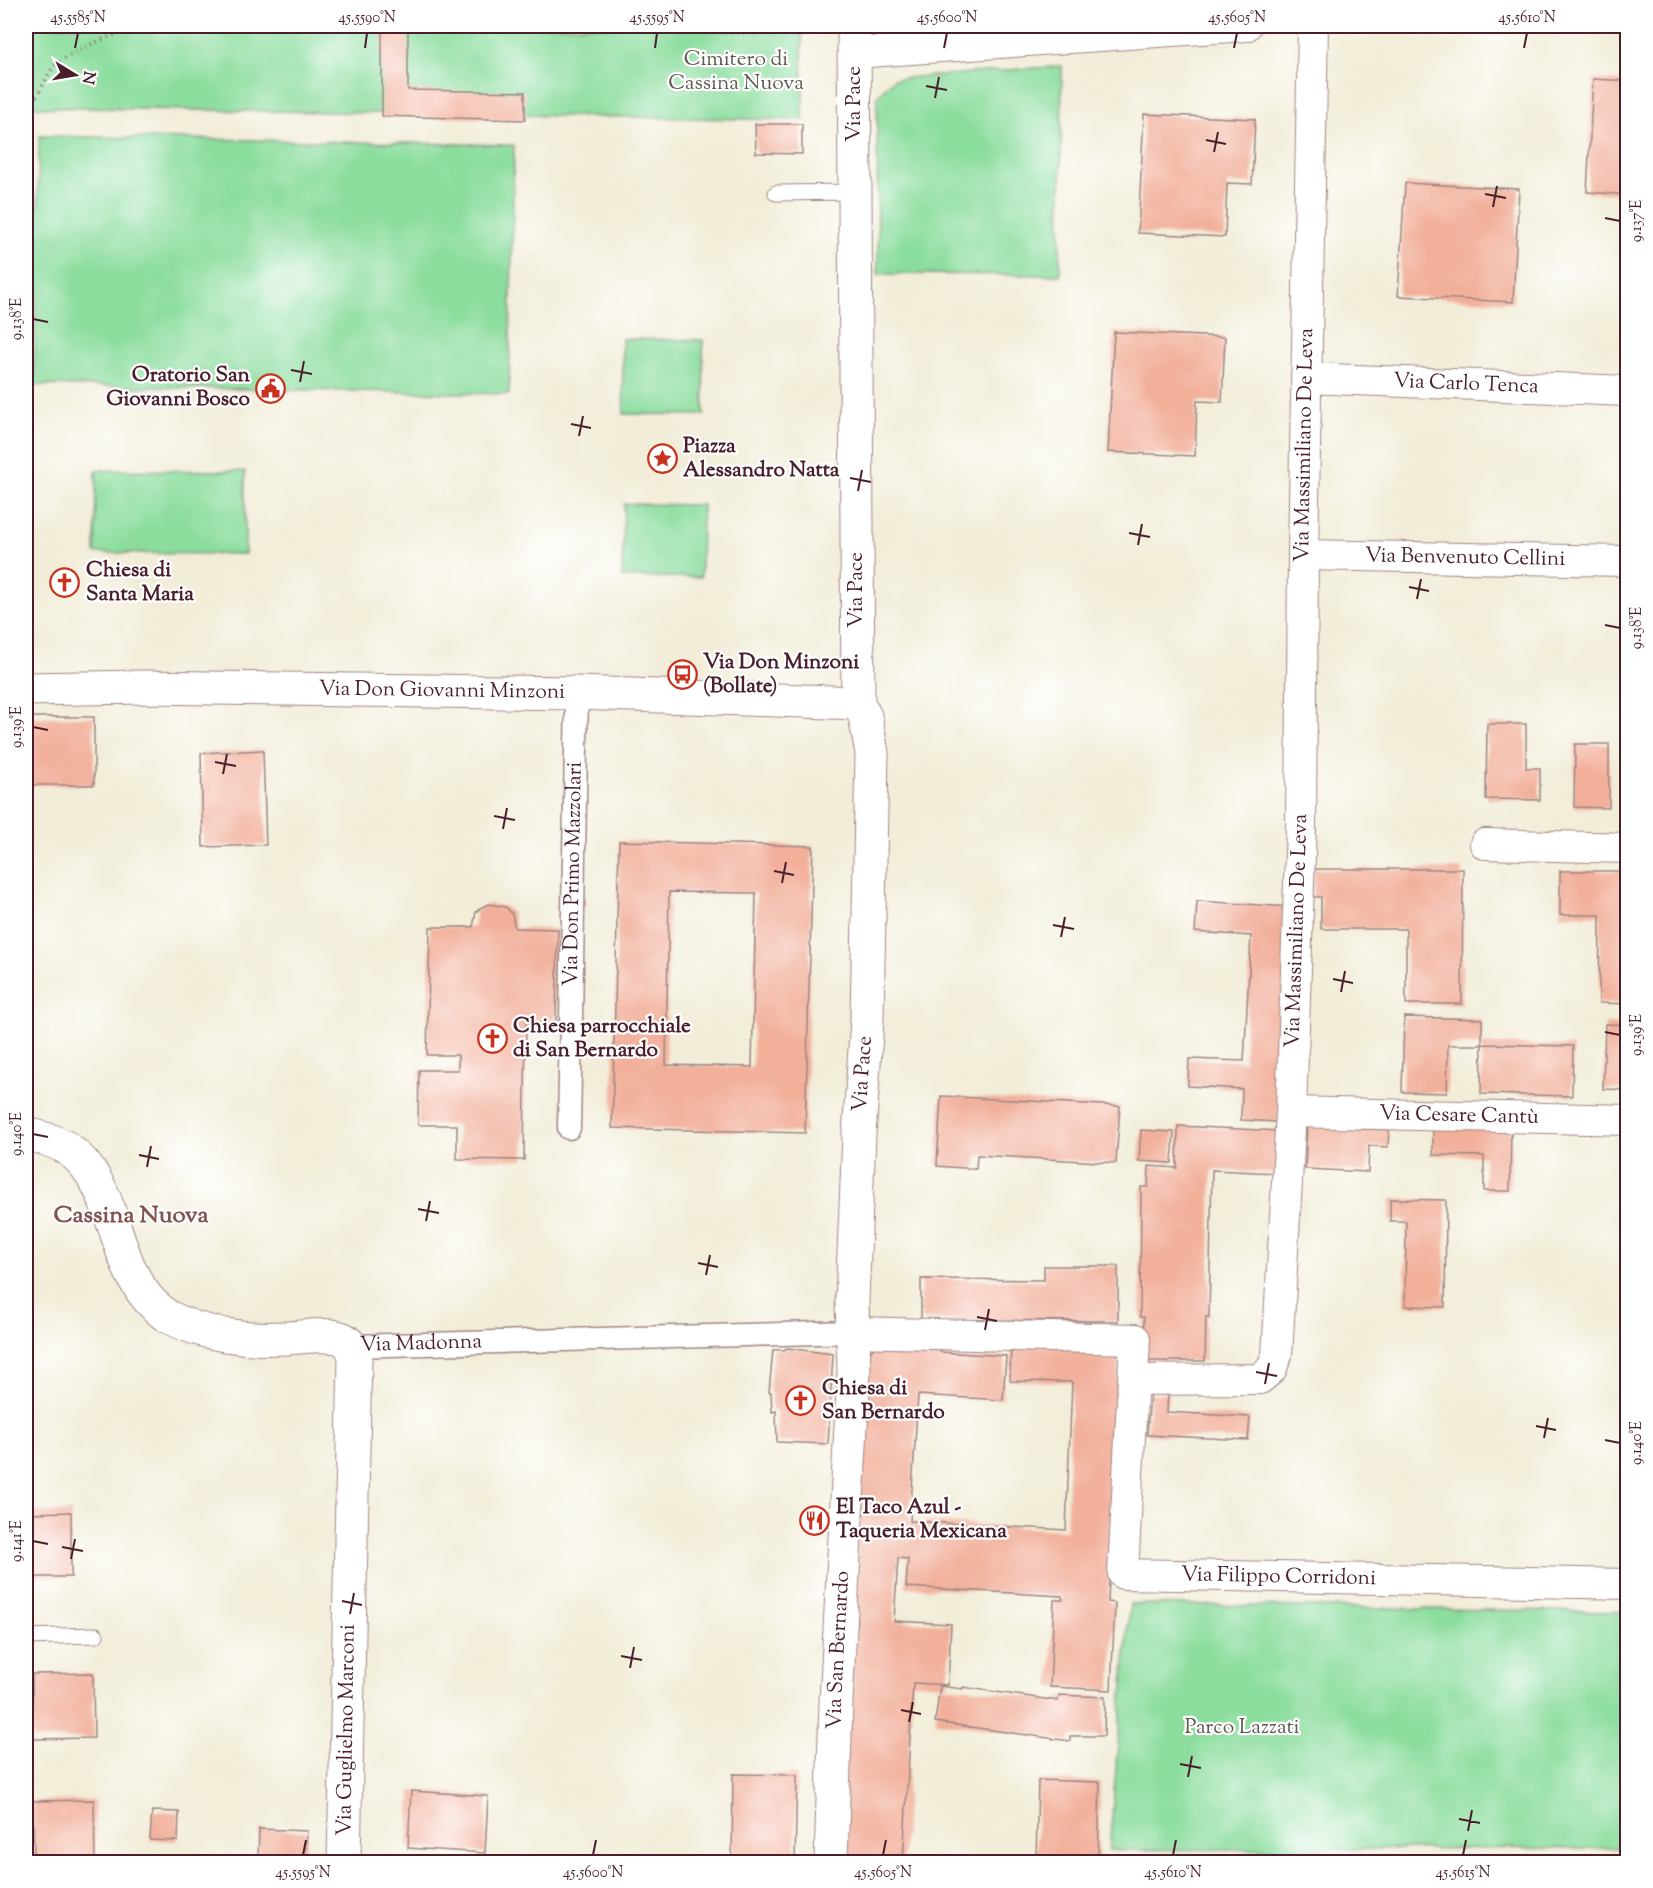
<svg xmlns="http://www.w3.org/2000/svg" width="1653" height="1888" font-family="'Sorts Mill Goudy',serif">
<rect width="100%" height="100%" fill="#fff"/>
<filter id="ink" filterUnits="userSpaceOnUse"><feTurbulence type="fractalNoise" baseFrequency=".0167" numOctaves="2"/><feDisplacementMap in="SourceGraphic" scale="12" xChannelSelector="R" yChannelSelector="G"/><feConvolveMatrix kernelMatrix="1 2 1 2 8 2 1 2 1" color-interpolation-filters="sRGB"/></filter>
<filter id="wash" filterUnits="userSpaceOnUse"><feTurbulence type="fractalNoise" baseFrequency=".008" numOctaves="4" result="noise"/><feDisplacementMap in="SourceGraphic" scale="24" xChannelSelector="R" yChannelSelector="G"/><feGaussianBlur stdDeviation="1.35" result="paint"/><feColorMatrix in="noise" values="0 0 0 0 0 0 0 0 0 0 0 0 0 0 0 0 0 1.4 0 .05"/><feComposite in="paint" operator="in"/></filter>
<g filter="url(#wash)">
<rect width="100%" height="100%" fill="#f2edd8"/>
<!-- green -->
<path fill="#8bdd9e" stroke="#6a7e64" stroke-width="1.5" d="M 28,26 L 802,26 L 803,120 L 26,107 Z
M 1062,66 L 1060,275 L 878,274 L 877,96 L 894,79 Z
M 39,136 L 514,145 L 509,394 L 34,385 Z
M 622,339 L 703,340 L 704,415 L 624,414 Z
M 96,470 L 245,471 L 245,554 L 95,553 Z
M 624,504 L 702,505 L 701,577 L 622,577 Z
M 1130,1604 L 1627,1612 L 1627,1848 L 1109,1850 Z"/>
<g id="blocks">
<!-- building -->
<path fill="#f2b09b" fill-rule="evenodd" d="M 382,26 L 408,26 L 408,90 L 525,92 L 525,120 L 382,116 Z
M 1593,79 L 1628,81 L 1628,195 L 1587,192 Z
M 1144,114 L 1255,119 L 1252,184 L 1227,183 L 1225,237 L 1138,233 Z
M 755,124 L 802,124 L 802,154 L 756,153 Z
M 1405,183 L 1519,189 L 1513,302 L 1398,296 Z
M 1114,332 L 1225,337 L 1222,402 L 1197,401 L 1195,456 L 1108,452 Z
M 26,717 L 94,717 L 94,785 L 26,785 Z
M 1487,724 L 1526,724 L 1526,768 L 1540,768 L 1540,800 L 1486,799 Z
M 1575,744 L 1609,744 L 1609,808 L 1574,807 Z
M 263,750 L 266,845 L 203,847 L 201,753 Z
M 619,841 L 813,846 L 805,1133 L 612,1128 ZM 669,892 L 756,893 L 752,1067 L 666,1065 Z
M 1314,869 L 1463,869 L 1462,1004 L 1406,1004 L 1406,929 L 1321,929 L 1321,897 L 1313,897 Z
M 1560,871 L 1628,871 L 1628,1004 L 1599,1003 L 1600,915 L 1560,915 Z
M 1197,901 L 1290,907 L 1278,1122 L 1241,1120 L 1242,1089 L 1188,1086 L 1189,1059 L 1244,1061 L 1251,936 L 1195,932 Z
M 489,904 L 506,907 L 512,914 L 515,928 L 558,929 L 556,1024 L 526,1023 L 524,1160 L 457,1159 L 457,1125 L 418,1125 L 419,1070 L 458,1070 L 458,1055 L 427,1055 L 430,927 L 473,927 L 476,912 L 482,907 Z
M 1404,1017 L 1482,1019 L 1482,1045 L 1448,1045 L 1447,1093 L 1402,1092 Z
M 1605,1024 L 1628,1025 L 1628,1090 L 1603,1089 Z
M 1482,1044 L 1573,1046 L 1572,1096 L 1481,1094 Z
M 941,1096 L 1120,1106 L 1116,1163 L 977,1155 L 976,1169 L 937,1166 Z
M 1178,1126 L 1279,1131 L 1277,1173 L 1212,1170 L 1209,1317 L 1206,1317 L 1205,1361 L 1143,1361 L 1144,1317 L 1140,1317 L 1141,1187 L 1148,1187 L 1149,1166 L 1177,1168 Z
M 1307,1126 L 1389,1130 L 1388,1147 L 1369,1146 L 1368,1172 L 1305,1169 Z
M 1433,1126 L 1511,1127 L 1510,1191 L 1484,1191 L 1484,1156 L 1433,1155 Z
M 1141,1130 L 1174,1132 L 1172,1163 L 1139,1161 Z
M 1390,1199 L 1446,1200 L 1445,1307 L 1405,1306 L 1406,1221 L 1390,1221 Z
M 1044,1266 L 1118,1266 L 1118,1321 L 921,1320 L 921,1279 L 1044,1280 Z
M 883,1339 L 941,1342 L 940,1352 L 1006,1356 L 1003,1400 L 918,1395 L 910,1521 L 1066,1530 L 1072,1382 L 1010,1381 L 1011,1341 L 1103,1343 L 1119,1355 L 1108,1602 L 1115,1603 L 1111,1690 L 1050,1687 L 1054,1600 L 1063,1600 L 1062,1596 L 906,1587 L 908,1559 L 898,1558 L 894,1621 L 951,1624 L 948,1685 L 913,1683 L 903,1862 L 838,1862 L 867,1355 Z
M 787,1348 L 833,1354 L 828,1444 L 777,1442 L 776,1411 L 772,1412 L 771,1392 L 769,1392 L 773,1350 L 784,1350 Z
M 1150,1393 L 1168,1393 L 1167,1412 L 1250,1417 L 1248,1440 L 1147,1435 Z
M 71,1512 L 71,1577 L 26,1577 L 26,1513 Z
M 93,1673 L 94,1738 L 33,1739 L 32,1674 Z
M 940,1686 L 963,1689 L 963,1687 L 1058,1701 L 1059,1695 L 1105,1697 L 1104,1736 L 1070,1736 L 1070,1741 L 935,1722 Z
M 733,1774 L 797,1775 L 795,1862 L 732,1862 Z
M 1038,1780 L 1100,1782 L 1098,1862 L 1036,1862 Z
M 411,1791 L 488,1796 L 485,1853 L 408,1848 Z
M 94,1800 L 95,1862 L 34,1862 L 33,1801 Z
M 152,1811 L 179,1812 L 178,1841 L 150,1840 Z
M 259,1829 L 307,1831 L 305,1862 L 258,1862 Z"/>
</g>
</g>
<g filter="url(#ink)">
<use href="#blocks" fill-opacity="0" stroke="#9e8682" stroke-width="1.5"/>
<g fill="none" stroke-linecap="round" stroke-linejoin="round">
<defs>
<path id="service" d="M 776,193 L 855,192
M 26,1637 L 96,1635"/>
<g id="pedestrian">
<path id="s1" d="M 569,1128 L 577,693"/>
<path id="s2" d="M 352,1346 L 852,1332"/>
</g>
<g id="minor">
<path d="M 854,53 L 1246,26"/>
<path id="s3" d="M 1306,378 L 1628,391"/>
<path id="s4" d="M 1303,555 L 1628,561"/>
<path d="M 1485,844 L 1628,848"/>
<path id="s5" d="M 1291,1112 L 1628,1120"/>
<path id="s6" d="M 852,1332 L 1135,1339 L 1123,1574 L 1628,1584"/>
<path id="s7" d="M 1133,1380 L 1260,1379 L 1271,1370 L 1277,1355 L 1291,1112 L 1301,826 L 1303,555 L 1313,26"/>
</g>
<g id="tertiary">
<path id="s8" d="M 26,689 L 143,687 L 577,693 L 858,703"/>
<path d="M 26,1134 C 40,1137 56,1141 68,1149 C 120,1186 110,1264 155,1306 C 160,1310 164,1315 169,1317 C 202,1335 247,1340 284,1338 C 302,1338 326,1332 343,1339 C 351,1343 353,1350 355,1357 L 344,1862"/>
<path id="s9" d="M 831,1862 L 836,1702 L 854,1372 L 852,1300 L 859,1135 L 867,1020 L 872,753 L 865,716 L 858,703 L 854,26"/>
</g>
</defs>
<!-- service casing -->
<use href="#service" stroke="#9e8682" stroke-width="17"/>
<!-- pedestrian casing -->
<use href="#pedestrian" stroke="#9e8682" stroke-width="25"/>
<!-- minor casing -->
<use href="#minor" stroke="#9e8682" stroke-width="32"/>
<!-- tertiary casing -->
<use href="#tertiary" stroke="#9e8682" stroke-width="35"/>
<!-- path -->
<path stroke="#9e8682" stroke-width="4" stroke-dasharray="1.5 4.5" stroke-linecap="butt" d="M 539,26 L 798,35
M 763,26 L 763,34
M 26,103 C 42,99 44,74 57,64 C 80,46 110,37 137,26"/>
<!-- service -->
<use href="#service" stroke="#fff" stroke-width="15"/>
<!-- pedestrian -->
<use href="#pedestrian" stroke="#fff" stroke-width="22"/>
<!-- minor -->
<use href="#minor" stroke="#fff" stroke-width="30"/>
<!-- tertiary -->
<use href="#tertiary" stroke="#fff" stroke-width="33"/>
</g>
</g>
<!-- ticks -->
<path fill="none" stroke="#4a1f2b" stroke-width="2" d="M 75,48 L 78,33M 365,48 L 367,33M 655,48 L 657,33M 944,48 L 947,33M 1234,48 L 1237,33M 1524,48 L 1527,33M 926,86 L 947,90M 935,98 L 939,77M 1206,140 L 1226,144M 1214,152 L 1218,132M 1485,194 L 1506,198M 1493,207 L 1497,186M 1605,218 L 1620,221M 33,319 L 48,322M 291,370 L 312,374M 300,382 L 304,361M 571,424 L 591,428M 579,436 L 583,416M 850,478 L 871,482M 858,491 L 862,470M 1129,533 L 1150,537M 1138,545 L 1142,524M 1409,587 L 1429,591M 1417,599 L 1421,579M 1605,625 L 1620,628M 33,727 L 48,730M 215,762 L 236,766M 223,774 L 227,754M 494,816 L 515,820M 503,829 L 507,808M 774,871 L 794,875M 782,883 L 786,862M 1053,925 L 1074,929M 1061,937 L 1065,917M 1333,979 L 1353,983M 1341,992 L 1345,971M 1605,1032 L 1620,1035M 33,1134 L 48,1137M 139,1155 L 159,1159M 147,1167 L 151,1146M 418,1209 L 439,1213M 426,1221 L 430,1201M 698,1263 L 718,1267M 706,1275 L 710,1255M 977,1317 L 997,1321M 985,1330 L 989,1309M 1256,1372 L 1277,1376M 1265,1384 L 1269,1363M 1536,1426 L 1556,1430M 1544,1438 L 1548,1418M 1605,1440 L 1620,1443M 33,1541 L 48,1544M 62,1547 L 83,1551M 71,1559 L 75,1539M 342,1601 L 362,1605M 350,1614 L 354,1593M 621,1656 L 642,1660M 630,1668 L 634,1647M 901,1710 L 921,1714M 909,1722 L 913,1702M 1180,1764 L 1201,1768M 1188,1777 L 1192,1756M 1459,1819 L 1480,1823M 1468,1831 L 1472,1810M 303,1855 L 306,1840M 593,1855 L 596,1840M 883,1855 L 886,1840M 1173,1855 L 1176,1840M 1463,1855 L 1466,1840"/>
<!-- icons -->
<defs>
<symbol id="civic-ring" viewBox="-11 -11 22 22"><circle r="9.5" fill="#fff" stroke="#c8321e" stroke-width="1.5"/><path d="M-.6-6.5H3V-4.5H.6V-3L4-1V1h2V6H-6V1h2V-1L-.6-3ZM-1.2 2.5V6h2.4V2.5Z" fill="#c8321e"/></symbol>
<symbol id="sight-ring" viewBox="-11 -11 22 22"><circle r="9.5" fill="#fff" stroke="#c8321e" stroke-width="1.5"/><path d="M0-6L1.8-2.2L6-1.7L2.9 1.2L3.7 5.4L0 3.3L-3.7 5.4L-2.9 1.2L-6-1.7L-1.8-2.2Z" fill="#c8321e"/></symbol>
<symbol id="church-ring" viewBox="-11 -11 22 22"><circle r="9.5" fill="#fff" stroke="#c8321e" stroke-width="1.5"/><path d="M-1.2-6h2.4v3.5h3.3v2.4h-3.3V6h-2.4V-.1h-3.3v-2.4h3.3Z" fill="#c8321e"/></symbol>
<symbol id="bus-ring" viewBox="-11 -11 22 22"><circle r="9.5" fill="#fff" stroke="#c8321e" stroke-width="1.5"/><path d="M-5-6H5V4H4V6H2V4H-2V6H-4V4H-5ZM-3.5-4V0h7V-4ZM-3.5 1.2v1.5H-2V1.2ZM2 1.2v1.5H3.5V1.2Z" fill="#c8321e"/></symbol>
<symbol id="restaurant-ring" viewBox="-11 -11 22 22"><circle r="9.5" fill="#fff" stroke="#c8321e" stroke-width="1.5"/><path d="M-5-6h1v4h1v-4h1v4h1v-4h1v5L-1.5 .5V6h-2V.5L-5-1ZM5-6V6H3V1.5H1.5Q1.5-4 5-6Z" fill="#c8321e"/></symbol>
</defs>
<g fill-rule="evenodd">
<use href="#civic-ring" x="254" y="372" width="33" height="33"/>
<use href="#sight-ring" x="646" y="442" width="33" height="33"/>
<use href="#church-ring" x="48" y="566" width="33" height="33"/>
<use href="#bus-ring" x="666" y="658" width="33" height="33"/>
<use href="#church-ring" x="476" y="1022" width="33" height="33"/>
<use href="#church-ring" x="784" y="1384" width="33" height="33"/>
<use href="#restaurant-ring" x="798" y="1504" width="33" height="33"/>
</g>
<g text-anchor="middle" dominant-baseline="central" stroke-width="4.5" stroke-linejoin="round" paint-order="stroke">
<!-- park labels -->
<g font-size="21" fill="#5e584e" stroke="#fff">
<text x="736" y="60">Cimitero di<tspan x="736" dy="24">Cassina Nuova</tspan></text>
<text x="1242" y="1728">Parco Lazzati</text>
</g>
<!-- street labels -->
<g font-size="21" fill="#4a1f2b" stroke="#fff">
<text transform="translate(855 104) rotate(-90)">Via Pace</text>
<text stroke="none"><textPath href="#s3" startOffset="160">Via Carlo Tenca</textPath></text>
<text stroke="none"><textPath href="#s7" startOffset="1068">Via Massimiliano De Leva</textPath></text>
<text stroke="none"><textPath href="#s4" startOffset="162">Via Benvenuto Cellini</textPath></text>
<text transform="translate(857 590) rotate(-90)">Via Pace</text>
<text stroke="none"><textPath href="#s8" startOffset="416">Via Don Giovanni Minzoni</textPath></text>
<text stroke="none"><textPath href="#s1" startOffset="254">Via Don Primo Mazzolari</textPath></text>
<text stroke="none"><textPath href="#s7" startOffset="582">Via Massimiliano De Leva</textPath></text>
<text stroke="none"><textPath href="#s9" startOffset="789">Via Pace</textPath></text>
<text stroke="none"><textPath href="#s5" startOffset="168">Via Cesare Cantù</textPath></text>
<text stroke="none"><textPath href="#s2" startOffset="69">Via Madonna</textPath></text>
<text stroke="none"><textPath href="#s6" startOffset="674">Via Filippo Corridoni</textPath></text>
<text stroke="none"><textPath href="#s9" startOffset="212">Via San Bernardo</textPath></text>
<text transform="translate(347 1730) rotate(-89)">Via Guglielmo Marconi</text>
</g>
<!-- poi labels -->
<g font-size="21" font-weight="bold" fill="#4a1f2b" stroke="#fff" text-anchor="start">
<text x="250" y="376" text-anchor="end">Oratorio San<tspan x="250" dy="24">Giovanni Bosco</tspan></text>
<text x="683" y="447">Piazza<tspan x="683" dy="24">Alessandro Natta</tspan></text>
<text x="86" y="571">Chiesa di<tspan x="86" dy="24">Santa Maria</tspan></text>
<text x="703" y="663">Via Don Minzoni<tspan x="703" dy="24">(Bollate)</tspan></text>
<text x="513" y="1027">Chiesa parrocchiale<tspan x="513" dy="24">di San Bernardo</tspan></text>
<text x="822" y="1389">Chiesa di<tspan x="822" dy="24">San Bernardo</tspan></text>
<text x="836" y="1508">El Taco Azul -<tspan x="836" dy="24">Taqueria Mexicana</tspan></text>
</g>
<!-- quarter labels -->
<g font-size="24" font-weight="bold" fill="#855252" stroke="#fff">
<text x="131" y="1216">Cassina Nuova</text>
</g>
</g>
<!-- margin -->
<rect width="1653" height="1888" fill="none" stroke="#fff" stroke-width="66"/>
<!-- north arrow -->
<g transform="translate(75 75) rotate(101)" stroke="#ffffff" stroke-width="4.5" paint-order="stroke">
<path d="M0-4.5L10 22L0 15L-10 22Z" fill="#4a1f2b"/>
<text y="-9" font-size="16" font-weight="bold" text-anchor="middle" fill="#4a1f2b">N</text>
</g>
<rect x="33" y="33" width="1587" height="1822" fill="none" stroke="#4a1f2b" stroke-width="2"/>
<g font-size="15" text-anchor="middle" fill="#4a1f2b">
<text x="78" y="22">45.5585°N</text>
<text x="367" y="22">45.5590°N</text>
<text x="657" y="22">45.5595°N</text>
<text x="947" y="22">45.5600°N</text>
<text x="1237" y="22">45.5605°N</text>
<text x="1527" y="22">45.5610°N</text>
<text transform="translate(1636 221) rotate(-90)" y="5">9.137°E</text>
<text transform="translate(16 319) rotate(-90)" y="5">9.138°E</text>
<text transform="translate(1636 628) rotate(-90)" y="5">9.138°E</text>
<text transform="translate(16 727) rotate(-90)" y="5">9.139°E</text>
<text transform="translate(1636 1035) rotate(-90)" y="5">9.139°E</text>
<text transform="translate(16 1134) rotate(-90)" y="5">9.140°E</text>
<text transform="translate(1636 1443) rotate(-90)" y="5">9.140°E</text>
<text transform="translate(16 1541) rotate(-90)" y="5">9.141°E</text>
<text x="303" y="1877">45.5595°N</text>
<text x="593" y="1877">45.5600°N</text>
<text x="883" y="1877">45.5605°N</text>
<text x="1173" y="1877">45.5610°N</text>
<text x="1463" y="1877">45.5615°N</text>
</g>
</svg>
